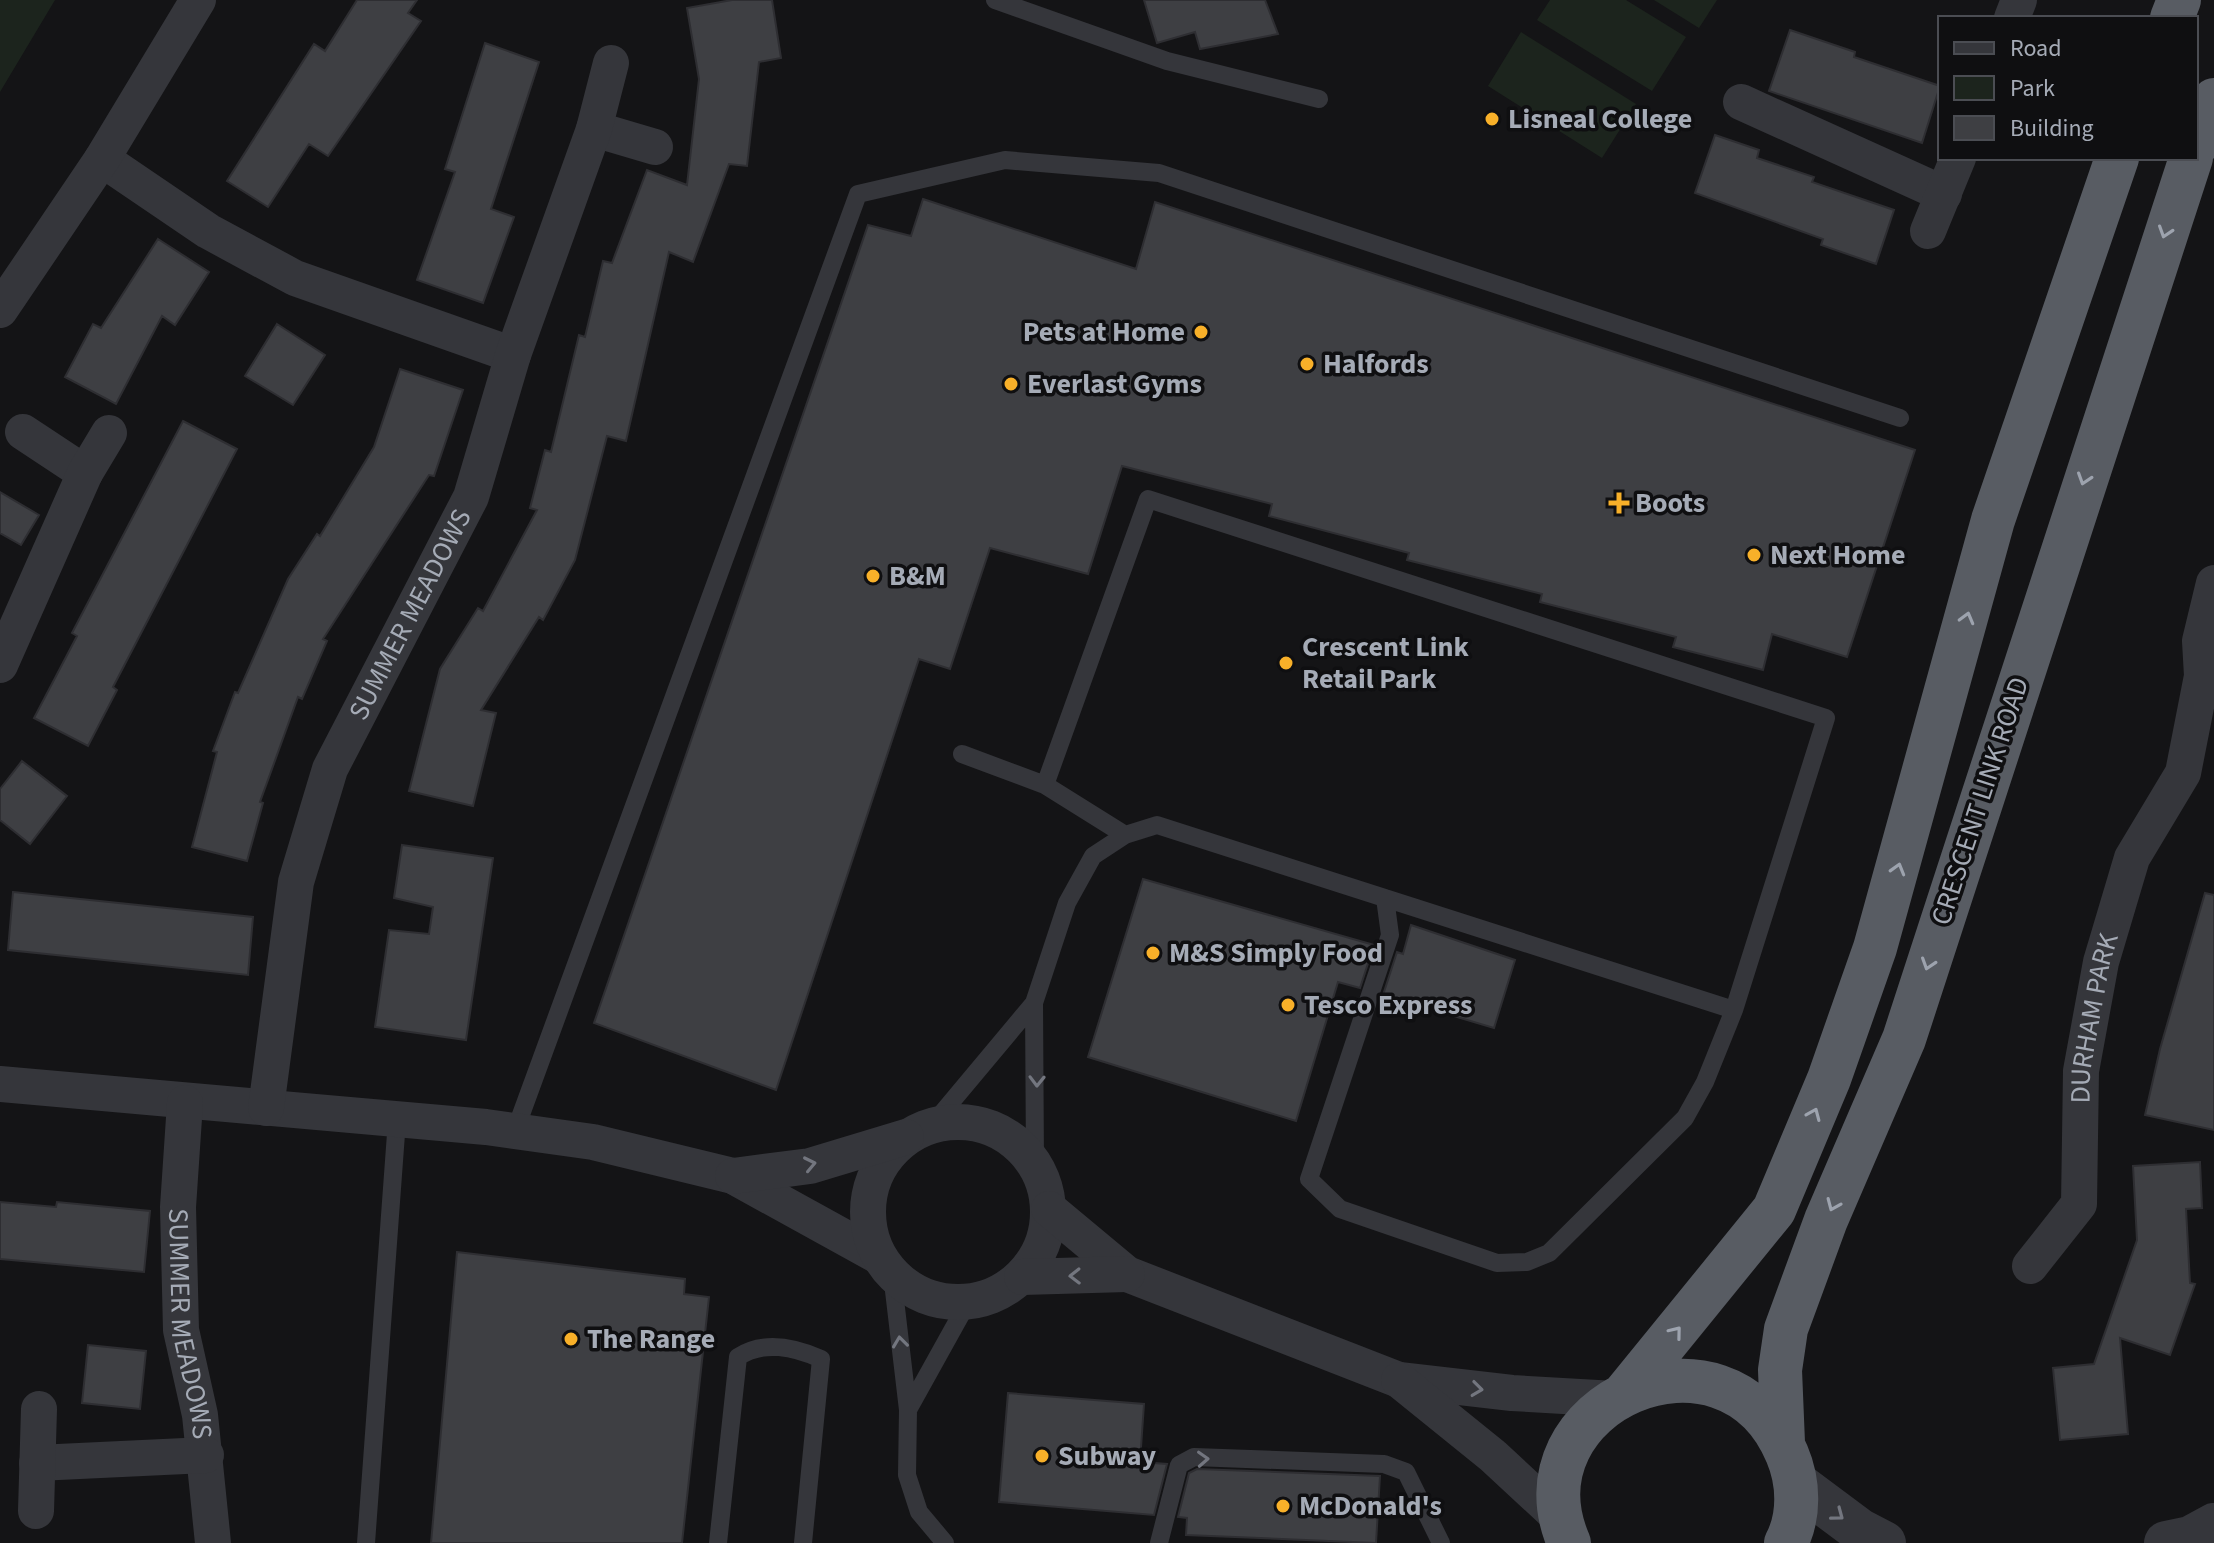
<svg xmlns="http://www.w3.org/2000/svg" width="2214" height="1543" font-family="'Source Sans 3',sans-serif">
<rect width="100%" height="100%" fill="#141416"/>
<!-- green -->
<path fill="#1c241d" d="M 0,0 L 55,0 L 0,92 Z
M 1550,0 L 1626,0 L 1686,37 L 1652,91 L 1537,20 Z
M 1654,0 L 1717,0 L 1699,28 Z
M 1521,32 L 1636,104 L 1602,158 L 1488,86 Z"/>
<!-- building -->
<path fill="#3e3f43" stroke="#2e2e32" stroke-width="2" d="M 357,0 L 417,0 L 408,13 L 421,21 L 328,156 L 309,144 L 268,207 L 227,181 L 314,44 L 325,51 Z
M 732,0 L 772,0 L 781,58 L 759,62 L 747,166 L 729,164 L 693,262 L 669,252 L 626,441 L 607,436 L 575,560 L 543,620 L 539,617 L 481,710 L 496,713 L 473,806 L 409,791 L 440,669 L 478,608 L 483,611 L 537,510 L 530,508 L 545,450 L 551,452 L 579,335 L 585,337 L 603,261 L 612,263 L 647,170 L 687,185 L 699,79 L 687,8 Z
M 1144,0 L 1265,0 L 1278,34 L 1200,49 L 1195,32 L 1157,43 Z
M 1790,30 L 1855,52 L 1854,57 L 1940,86 L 1922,143 L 1769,91 Z
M 485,43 L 539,62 L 491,209 L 514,217 L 483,303 L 417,280 L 455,172 L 445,169 Z
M 1715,135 L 1759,150 L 1757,158 L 1814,177 L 1812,182 L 1894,210 L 1876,264 L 1821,245 L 1823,239 L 1695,193 Z
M 923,199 L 1136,269 L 1155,202 L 1915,450 L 1847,657 L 1772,634 L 1763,670 L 1673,647 L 1676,637 L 1540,602 L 1542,594 L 1407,560 L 1409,553 L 1269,516 L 1272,504 L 1122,466 L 1088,574 L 990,548 L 950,669 L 919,659 L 776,1090 L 594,1023 L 868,225 L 911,236 Z
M 158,239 L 209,272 L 175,325 L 162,316 L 116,404 L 65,377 L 93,324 L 101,328 Z
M 277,324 L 325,355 L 293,405 L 245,376 Z
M 400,369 L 463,390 L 434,476 L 429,475 L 323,639 L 327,641 L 302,699 L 298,697 L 260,802 L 263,803 L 247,861 L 192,847 L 217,752 L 213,751 L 235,692 L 238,693 L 288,579 L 317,534 L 320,536 L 374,447 Z
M 183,421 L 237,449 L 113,687 L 117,690 L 88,746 L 34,718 L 77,636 L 72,633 Z
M 0,492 L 39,515 L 21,545 L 0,533 Z
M 22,761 L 67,796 L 30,844 L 0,820 L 0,789 Z
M 402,845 L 493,858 L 466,1040 L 375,1027 L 389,930 L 429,934 L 433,907 L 394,898 Z
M 1143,879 L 1374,945 L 1360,988 L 1338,982 L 1296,1121 L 1088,1057 Z
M 13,892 L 253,917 L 248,975 L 8,950 Z
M 2205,893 L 2214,895 L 2214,1130 L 2145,1115 L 2160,1049 Z
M 1411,925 L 1515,960 L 1494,1028 L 1383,995 L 1397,952 L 1403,954 Z
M 2200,1162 L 2202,1208 L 2186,1209 L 2190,1283 L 2195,1284 L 2170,1355 L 2120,1338 L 2128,1434 L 2060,1440 L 2053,1368 L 2094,1364 L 2137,1240 L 2133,1166 Z
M 0,1202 L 56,1207 L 57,1202 L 150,1211 L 144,1272 L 0,1259 Z
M 457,1252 L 685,1279 L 684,1294 L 709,1297 L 682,1543 L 431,1543 Z
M 88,1345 L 146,1351 L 140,1409 L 82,1403 Z
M 1008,1393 L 1144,1404 L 1140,1462 L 1167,1464 L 1154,1515 L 999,1502 Z
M 1197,1469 L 1380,1476 L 1376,1543 L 1186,1535 L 1187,1518 L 1178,1517 L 1189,1473 Z"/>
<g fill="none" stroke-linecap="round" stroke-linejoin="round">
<!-- service -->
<path stroke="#35363b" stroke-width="18" d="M 995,0 L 1167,61 L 1319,99
M 962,754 L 1045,785 L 1125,835
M 1385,898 L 1390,935 L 1309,1179 L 1340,1209 L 1497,1263 L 1527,1262 L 1549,1253 L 1685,1118 L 1705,1082 L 1734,1010
M 932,1125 L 1034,1003
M 515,1131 L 858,194 L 1005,160 L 1159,173 L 1900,418
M 1035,1163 L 1034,1003 L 1067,903 L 1093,856 L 1125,835 L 1157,825 L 1734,1010 L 1826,718 L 1148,499 L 1045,785
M 892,1274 L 908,1410 L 907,1475 L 919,1512 L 945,1543
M 908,1410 L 968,1302
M 366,1543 L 397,1120
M 718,1543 L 738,1357 C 764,1340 794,1347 821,1359 L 803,1543
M 1159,1543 L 1179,1465 L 1194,1457 L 1384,1464 L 1406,1472 L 1441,1543"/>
<!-- minor -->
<g stroke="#35363b" stroke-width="36">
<path d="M 2012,18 L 2019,0"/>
<path d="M 1741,102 L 1944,194"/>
<path d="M 594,129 L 655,147"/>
<path d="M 102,159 L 208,231 L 295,278 L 513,355"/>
<path d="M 1928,231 L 1958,158"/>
<path d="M 0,310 L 102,159 L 198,0"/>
<path d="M 23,432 L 85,473"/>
<path d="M 0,665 L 85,473 L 109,433"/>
<path d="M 0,1084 L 486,1127 L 593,1142 L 733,1176 L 878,1256"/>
<path id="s1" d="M 185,1103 L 178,1207 L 181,1330 L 200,1415 L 213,1543"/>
<path id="s2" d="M 266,1108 L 296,882 L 330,769 L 471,497 L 513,355 L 594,129 L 611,63"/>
<circle cx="958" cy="1212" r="90"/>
<path d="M 733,1176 L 810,1166 L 906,1137"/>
<path d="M 1049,1209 L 1127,1274 L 1399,1380 L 1512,1393 L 1615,1399"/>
<path id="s3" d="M 2030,1266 L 2079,1204 L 2081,1071 L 2101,962 L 2132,858 L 2183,773 L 2202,676 L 2200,641 L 2214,583"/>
<path d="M 1022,1277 L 1127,1274"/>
<path d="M 1399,1380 L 1493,1456 L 1562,1520"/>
<path d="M 37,1463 L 206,1455"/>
<path d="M 36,1511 L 39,1409"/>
</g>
<!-- tertiary -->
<path stroke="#35363b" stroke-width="44" d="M 1796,1483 L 1859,1530 L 1884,1543
M 2166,1543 L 2190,1538 L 2214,1525"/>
<!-- trunk -->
<path stroke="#585c63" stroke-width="44" d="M 2172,18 L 2179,0
M 2196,145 L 2214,100
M 1626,1392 L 1774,1210 L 1829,1079 L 1875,948 L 1993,520 L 2117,158
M 1783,1443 L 1780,1370 L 1786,1329 L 1826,1220 L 1904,1039 L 2191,158
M 1569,1543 C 1508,1403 1726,1308 1787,1454 C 1799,1482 1800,1516 1786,1543"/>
</g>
<!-- one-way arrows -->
<defs><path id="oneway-chevron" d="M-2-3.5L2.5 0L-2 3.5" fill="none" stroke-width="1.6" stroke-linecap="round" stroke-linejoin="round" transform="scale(2)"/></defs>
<g stroke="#9da3ae">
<use href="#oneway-chevron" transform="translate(2165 232) rotate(108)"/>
<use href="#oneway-chevron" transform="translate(2084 479) rotate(108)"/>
<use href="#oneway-chevron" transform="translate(1967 618) rotate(-75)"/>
<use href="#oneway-chevron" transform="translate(1898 869) rotate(-74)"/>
<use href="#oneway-chevron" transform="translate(1928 964) rotate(108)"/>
<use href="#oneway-chevron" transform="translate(1814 1114) rotate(-67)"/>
<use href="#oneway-chevron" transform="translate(1833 1205) rotate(113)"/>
<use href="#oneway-chevron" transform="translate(1676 1332) rotate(-51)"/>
</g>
<g stroke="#73767f">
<use href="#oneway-chevron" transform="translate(1037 1081) rotate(91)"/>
<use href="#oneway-chevron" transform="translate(810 1164) rotate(-12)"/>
<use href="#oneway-chevron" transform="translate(1075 1276) rotate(179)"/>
<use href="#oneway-chevron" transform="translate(900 1342) rotate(-97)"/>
<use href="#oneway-chevron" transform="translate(1477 1389) rotate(7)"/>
<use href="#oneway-chevron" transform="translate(1203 1459) rotate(-3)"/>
<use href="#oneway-chevron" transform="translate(1838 1515) rotate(37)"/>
</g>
<!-- markers -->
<g fill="#f8b029" stroke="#0f0f11" stroke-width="3">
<circle cx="1492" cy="119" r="8"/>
<circle cx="1201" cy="332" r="8"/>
<circle cx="1307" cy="364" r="8"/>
<circle cx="1011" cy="384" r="8"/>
<path d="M1615 491h8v8h8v8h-8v8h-8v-8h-8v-8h8z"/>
<circle cx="1754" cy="555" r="8"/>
<circle cx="873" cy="576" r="8"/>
<circle cx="1286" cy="663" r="8"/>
<circle cx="1153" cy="953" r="8"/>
<circle cx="1288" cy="1005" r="8"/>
<circle cx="571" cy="1339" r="8"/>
<circle cx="1042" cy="1456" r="8"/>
<circle cx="1283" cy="1506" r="8"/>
</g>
<g text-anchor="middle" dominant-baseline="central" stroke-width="7" stroke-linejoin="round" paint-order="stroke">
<!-- poi labels -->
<g font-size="28" font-weight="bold" fill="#a5abb6" stroke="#0f0f11" text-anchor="start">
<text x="1508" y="119">Lisneal College</text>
<text x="1185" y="332" text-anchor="end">Pets at Home</text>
<text x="1323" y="364">Halfords</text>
<text x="1027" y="384">Everlast Gyms</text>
<text x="1635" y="503">Boots</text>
<text x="1770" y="555">Next Home</text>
<text x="889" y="576">B&amp;M</text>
<text x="1302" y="647">Crescent Link<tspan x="1302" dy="32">Retail Park</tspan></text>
<text x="1169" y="953">M&amp;S Simply Food</text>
<text x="1304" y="1005">Tesco Express</text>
<text x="587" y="1339">The Range</text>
<text x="1058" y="1456">Subway</text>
<text x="1299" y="1506">McDonald's</text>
</g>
<!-- street labels -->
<g font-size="28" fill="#a5abb6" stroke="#0f0f11">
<text stroke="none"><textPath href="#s2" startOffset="520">SUMMER MEADOWS</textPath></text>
<text transform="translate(1980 801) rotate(-72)">CRESCENT LINK ROAD</text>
<text stroke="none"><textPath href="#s3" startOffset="266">DURHAM PARK</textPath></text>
<text stroke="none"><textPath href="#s1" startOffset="222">SUMMER MEADOWS</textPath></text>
</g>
</g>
<!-- legend -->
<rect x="1938" y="16" width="260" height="144" fill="#0f0f11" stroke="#4b4d53" stroke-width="2"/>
<rect x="1954" y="42" width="40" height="12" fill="#35363b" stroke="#4b4d53" stroke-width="2"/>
<text x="2010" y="56" font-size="24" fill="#a5abb6">Road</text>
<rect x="1954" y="76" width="40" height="24" fill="#1c241d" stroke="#4b4d53" stroke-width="2"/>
<text x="2010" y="96" font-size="24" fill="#a5abb6">Park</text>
<rect x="1954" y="116" width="40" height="24" fill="#3e3f43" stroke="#4b4d53" stroke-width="2"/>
<text x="2010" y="136" font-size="24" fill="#a5abb6">Building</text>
</svg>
